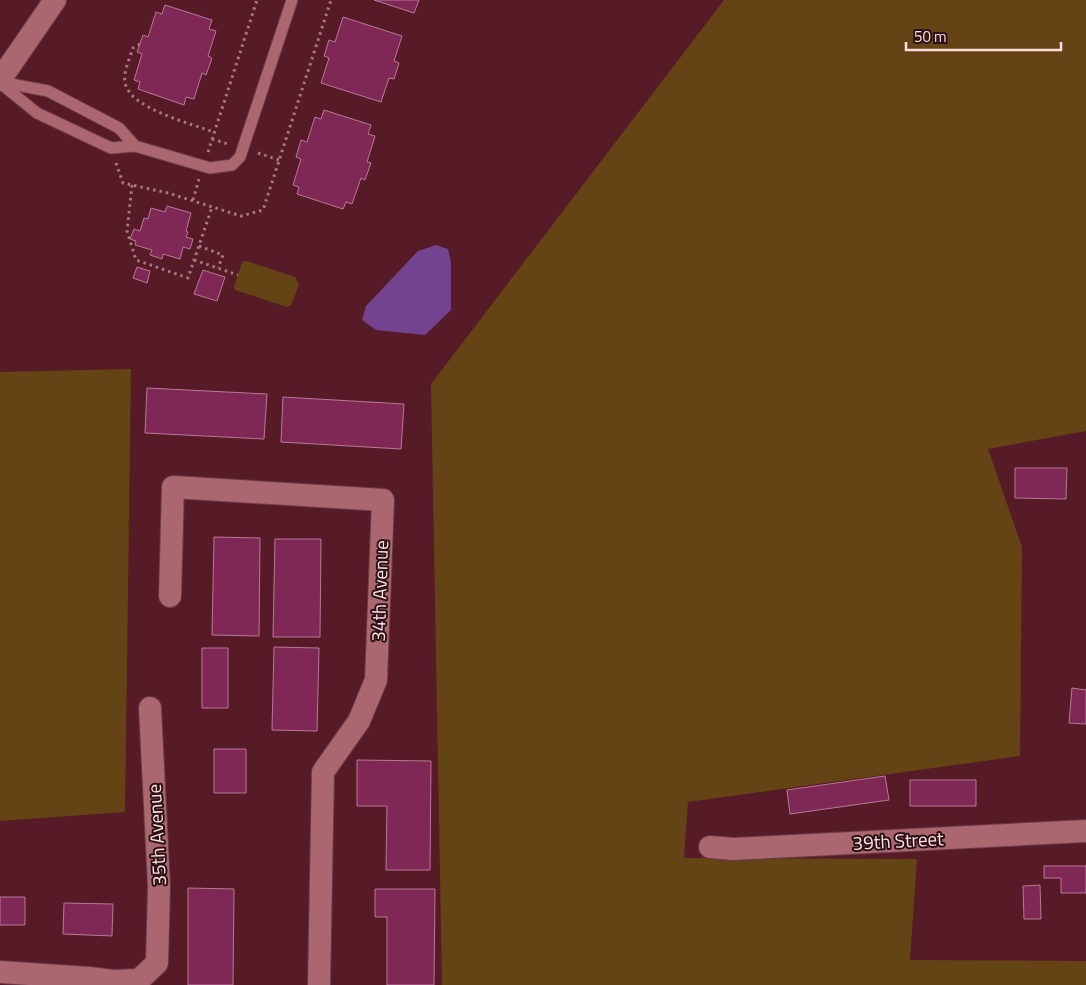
<svg xmlns="http://www.w3.org/2000/svg" width="1086" height="985" font-family="'Titillium Web',sans-serif">
<rect width="100%" height="100%" fill="#561b27"/>
<!-- green -->
<path fill="#644314" d="M 724,0 L 1086,0 L 1086,431 L 988,449 L 1022,547 L 1020,756 L 688,802 L 684,858 L 917,859 L 910,960 L 1086,961 L 1086,985 L 442,985 L 431,384 Z
M 246,261 L 295,277 L 299,285 L 291,305 L 287,307 L 235,290 L 234,287 L 242,262 Z
M 131,369 L 125,812 L 0,821 L 0,372 Z"/>
<!-- water -->
<path fill="#744390" d="M 436,245 L 448,249 L 451,263 L 451,310 L 425,335 L 376,330 L 362,320 L 366,306 L 418,251 Z"/>
<!-- building -->
<path fill="#7f2856" stroke="#b97996" d="M 374,0 L 419,0 L 414,13 Z
M 165,5 L 212,20 L 209,29 L 216,31 L 208,56 L 212,58 L 206,75 L 202,73 L 194,99 L 186,97 L 184,105 L 138,89 L 140,82 L 134,80 L 142,54 L 137,52 L 143,35 L 148,37 L 156,12 L 162,14 Z
M 343,17 L 402,36 L 394,61 L 399,63 L 394,79 L 389,78 L 381,102 L 321,83 L 329,58 L 324,56 L 329,40 L 335,42 Z
M 324,110 L 371,125 L 368,134 L 375,136 L 367,162 L 371,163 L 365,180 L 361,178 L 352,204 L 346,202 L 343,209 L 297,194 L 299,187 L 293,185 L 301,159 L 296,157 L 301,140 L 307,142 L 315,117 L 321,119 Z
M 167,206 L 191,213 L 186,231 L 188,232 L 186,237 L 193,239 L 190,249 L 183,247 L 180,259 L 163,254 L 162,259 L 150,255 L 152,250 L 135,245 L 136,241 L 130,239 L 134,229 L 140,231 L 144,218 L 148,219 L 151,208 L 165,212 Z
M 137,267 L 150,271 L 147,283 L 133,278 Z
M 203,270 L 225,277 L 217,301 L 194,294 Z
M 147,388 L 267,394 L 264,439 L 145,433 Z
M 283,397 L 404,404 L 401,449 L 281,442 Z
M 1015,468 L 1067,468 L 1066,499 L 1015,498 Z
M 214,537 L 260,538 L 259,636 L 212,635 Z
M 275,539 L 321,539 L 320,637 L 273,637 Z
M 274,647 L 319,648 L 317,731 L 272,730 Z
M 202,648 L 228,648 L 228,708 L 202,708 Z
M 1072,688 L 1086,690 L 1086,724 L 1069,723 Z
M 214,749 L 246,749 L 246,793 L 214,793 Z
M 357,760 L 431,761 L 430,870 L 386,870 L 387,806 L 357,806 Z
M 885,776 L 889,800 L 790,814 L 787,790 Z
M 910,780 L 976,780 L 976,806 L 910,806 Z
M 1044,866 L 1086,866 L 1086,893 L 1061,893 L 1061,878 L 1044,878 Z
M 1040,885 L 1041,919 L 1024,919 L 1023,886 Z
M 188,888 L 234,889 L 233,985 L 188,985 Z
M 375,889 L 435,889 L 434,985 L 387,985 L 387,917 L 375,917 Z
M 0,897 L 25,897 L 25,925 L 0,925 Z
M 64,903 L 113,904 L 112,936 L 63,934 Z"/>
<g fill="none" stroke-linecap="round" stroke-linejoin="round">
<defs>
<path id="service" d="M 0,82 L 48,91 L 119,128 L 135,146
M 0,83 L 37,113 L 111,148 L 135,146 L 210,168 L 232,165 L 240,157 L 292,0"/>
<path id="minor" d="M 0,80 L 55,0
M 170,596 L 173,487 L 383,500 L 376,680 L 359,721 L 323,772 L 319,985
M 710,847 L 733,849 L 1086,831
M 0,972 L 89,978 L 113,981 L 139,980 L 157,963 L 159,886 L 150,708"/>
</defs>
<!-- service casing -->
<use href="#service" stroke="#6c3a47" stroke-width="13"/>
<!-- minor casing -->
<use href="#minor" stroke="#6c3a47" stroke-width="24"/>
<!-- path -->
<path stroke="#a67980" stroke-width="3" stroke-dasharray="2.5 4" stroke-linecap="butt" d="M 140,44 L 133,48 C 130,58 123,72 125,82 C 128,108 192,124 214,132
M 212,139 L 228,144
M 208,152 L 257,0
M 258,153 L 279,160
M 116,163 L 123,183 L 168,193 L 241,216 L 263,210 L 331,0
M 132,185 L 127,231 L 136,260 L 188,278 L 212,207
M 193,200 L 199,179
M 199,246 L 223,255 L 218,268
M 194,260 L 238,275"/>
<!-- service -->
<use href="#service" stroke="#aa6770" stroke-width="11"/>
<!-- minor -->
<use href="#minor" stroke="#aa6770" stroke-width="22"/>
</g>
<g text-anchor="middle" dominant-baseline="central" stroke-width="4" stroke-linejoin="round" paint-order="stroke">
<!-- street labels -->
<g font-size="19" fill="#fedfe2" stroke="#2b1115">
<text transform="translate(379 591) rotate(-88)">34th Avenue</text>
<text transform="translate(156 835) rotate(-93)">35th Avenue</text>
<text transform="translate(898 840) rotate(-3)">39th Street</text>
</g>
</g>
<!-- scale -->
<path d="M906 42v8h155v-8" fill="none" stroke="#fedfe2" stroke-width="2.5"/>
<text x="914" y="42" font-size="15" fill="#fedfe2" stroke="#2b1115" stroke-width="4" paint-order="stroke">50 m</text>
</svg>
